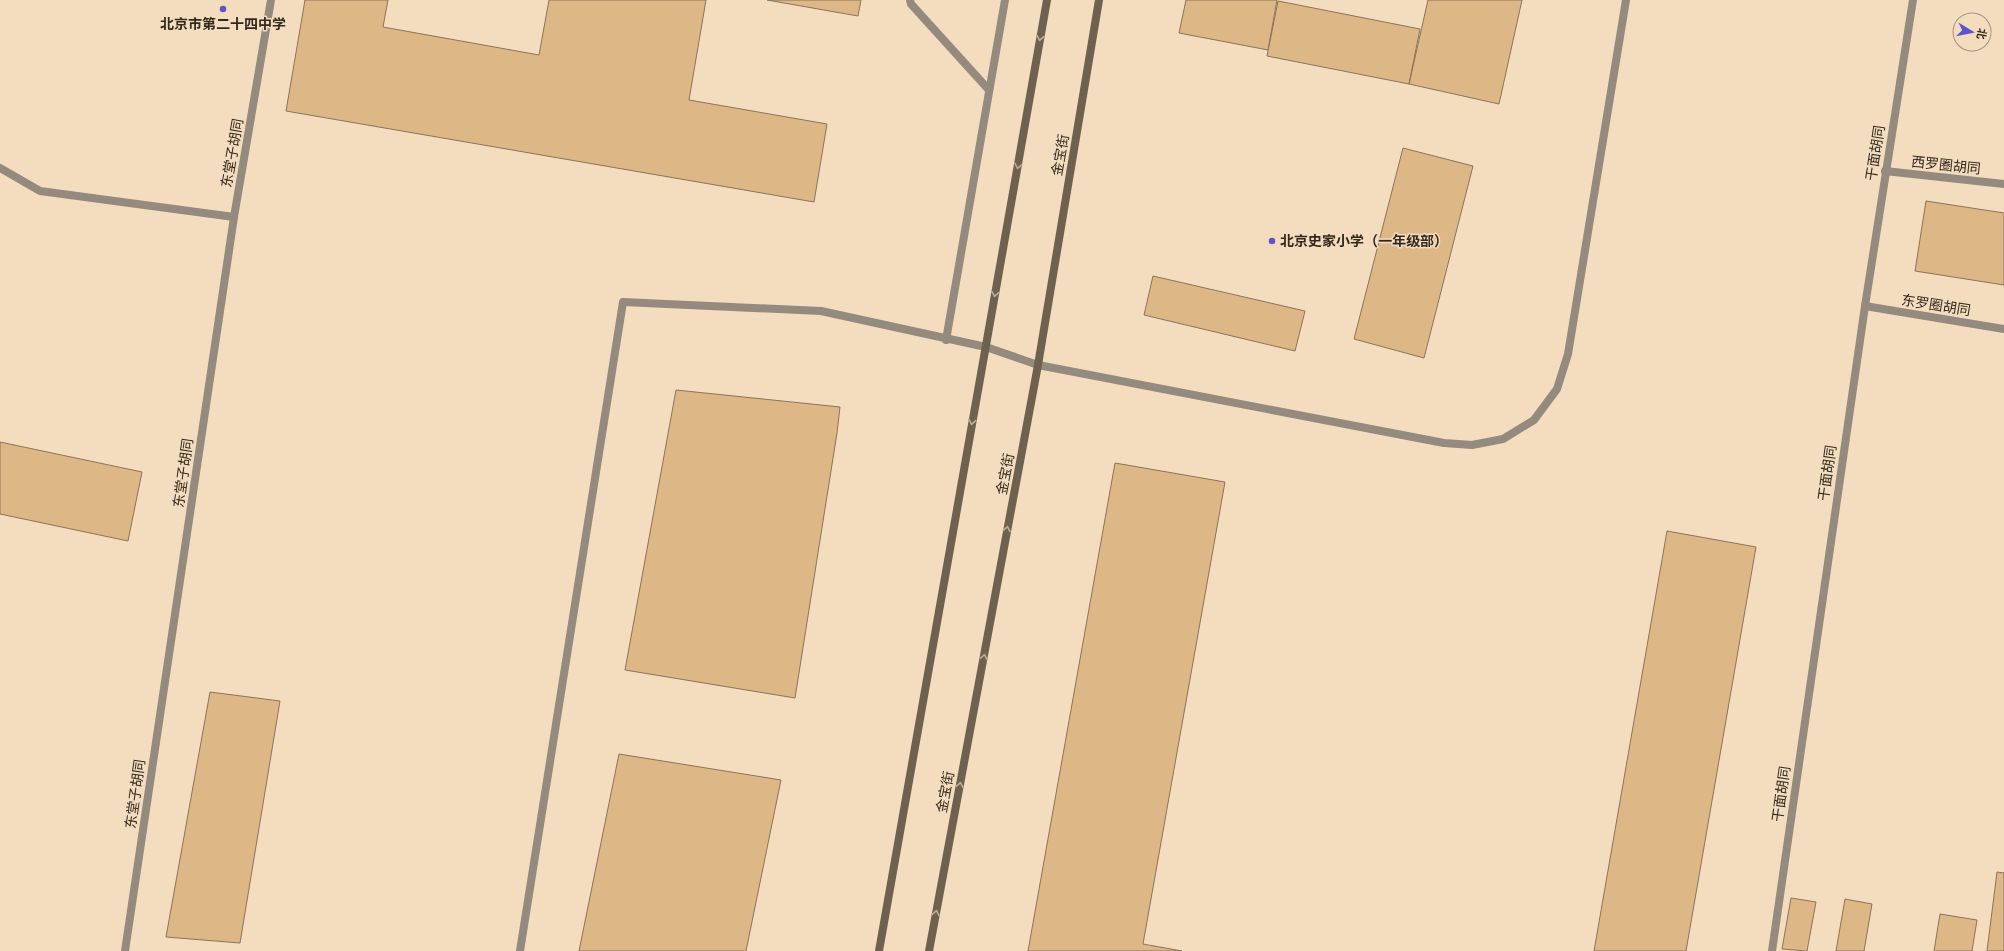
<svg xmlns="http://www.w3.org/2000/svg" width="2004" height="951" font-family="'Roboto Serif','Noto Sans SC',serif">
<rect width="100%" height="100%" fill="#f4dcbf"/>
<!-- building -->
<path fill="#deb786" stroke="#89745a" d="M 305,0 L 388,0 L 383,27 L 539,55 L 549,0 L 706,0 L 689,100 L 827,124 L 814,202 L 286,111 Z
M 767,0 L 861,0 L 858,16 Z
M 1186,0 L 1277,0 L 1268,50 L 1179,33 Z
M 1428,0 L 1522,0 L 1499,104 L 1409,84 Z
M 1278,1 L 1420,29 L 1409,84 L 1267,56 Z
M 1403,148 L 1473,166 L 1424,358 L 1354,339 Z
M 1926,201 L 2004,213 L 2004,285 L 1915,271 Z
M 1153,276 L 1305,311 L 1295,351 L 1144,315 Z
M 676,390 L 840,407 L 837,433 L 795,698 L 625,670 Z
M 0,442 L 142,472 L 128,541 L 0,514 Z
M 1115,463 L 1225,482 L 1143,944 L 1182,951 L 1028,951 Z
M 1667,531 L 1756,547 L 1686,951 L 1594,951 Z
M 210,692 L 280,701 L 240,943 L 166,937 Z
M 619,754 L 781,780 L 746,951 L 579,951 Z
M 1997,872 L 2004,873 L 2004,951 L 1987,951 Z
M 1791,898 L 1816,902 L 1807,951 L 1782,949 Z
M 1845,899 L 1872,904 L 1864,951 L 1836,951 Z
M 1940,914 L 1977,920 L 1972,951 L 1934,951 Z"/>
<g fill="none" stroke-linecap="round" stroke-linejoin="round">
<!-- service -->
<path stroke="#948a7e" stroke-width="8" d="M 910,0 L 911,4 L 989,90
M 0,168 L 40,191 L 234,217
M 1885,171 L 2004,184
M 1865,306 L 2004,329
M 1038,365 L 1444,443 L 1472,445 L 1503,439 L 1534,420 L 1557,389 L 1568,354 L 1626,0"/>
<!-- minor -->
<path stroke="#948a7e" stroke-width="8" d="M 946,340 L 1005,0
M 125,951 L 234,217 L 271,0
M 520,951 L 623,302 L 821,311 L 986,347 L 1038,365
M 1772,951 L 1865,306 L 1913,0"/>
<!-- secondary -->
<path stroke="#6f6150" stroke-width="8" d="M 879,951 L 1047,0
M 929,951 L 1038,365 L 1099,0"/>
</g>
<!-- one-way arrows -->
<defs><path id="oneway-chevron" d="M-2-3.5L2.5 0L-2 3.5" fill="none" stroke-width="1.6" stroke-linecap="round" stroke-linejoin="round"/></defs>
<g stroke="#bfab93">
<use href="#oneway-chevron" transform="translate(1040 38) rotate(100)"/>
<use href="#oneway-chevron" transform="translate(1018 166) rotate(100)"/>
<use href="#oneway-chevron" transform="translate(995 294) rotate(100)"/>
<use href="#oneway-chevron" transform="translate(972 422) rotate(100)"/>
<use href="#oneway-chevron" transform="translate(1007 529) rotate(-79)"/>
<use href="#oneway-chevron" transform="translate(984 657) rotate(-79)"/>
<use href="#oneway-chevron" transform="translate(960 785) rotate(-79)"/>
<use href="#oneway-chevron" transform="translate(936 913) rotate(-79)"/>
</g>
<!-- markers -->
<g fill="#5f53cb" stroke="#f4dcbf" stroke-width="1.5">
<circle cx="223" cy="9" r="4"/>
<circle cx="1272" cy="241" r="4"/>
</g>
<g text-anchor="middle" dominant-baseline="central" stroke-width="3" stroke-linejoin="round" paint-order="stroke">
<!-- poi labels -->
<g font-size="14" font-weight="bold" fill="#32291e" stroke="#f4dcbf">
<text x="223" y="24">北京市第二十四中学</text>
<text x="1280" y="241" text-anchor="start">北京史家小学（一年级部）</text>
</g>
<!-- street labels -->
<g font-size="14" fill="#32291e" stroke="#f4dcbf">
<text transform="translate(232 153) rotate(-80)">东堂子胡同</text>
<text transform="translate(1875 153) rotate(-81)">干面胡同</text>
<text transform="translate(1060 155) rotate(-80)">金宝街</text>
<text transform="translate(1946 165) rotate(6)">西罗圈胡同</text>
<text transform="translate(1936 305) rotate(9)">东罗圈胡同</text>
<text transform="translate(183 473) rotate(-82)">东堂子胡同</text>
<text transform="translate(1827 473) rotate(-82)">干面胡同</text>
<text transform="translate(1005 474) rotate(-79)">金宝街</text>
<text transform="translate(945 792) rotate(-79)">金宝街</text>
<text transform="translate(135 794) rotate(-82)">东堂子胡同</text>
<text transform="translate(1781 794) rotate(-82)">干面胡同</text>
</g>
</g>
<!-- north arrow -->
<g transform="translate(1972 32) rotate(100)"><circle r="19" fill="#f4dcbf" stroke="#a6947f"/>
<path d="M0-3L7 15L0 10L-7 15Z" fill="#5f53cb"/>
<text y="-6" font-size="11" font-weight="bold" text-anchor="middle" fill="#32291e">北</text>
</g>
</svg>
